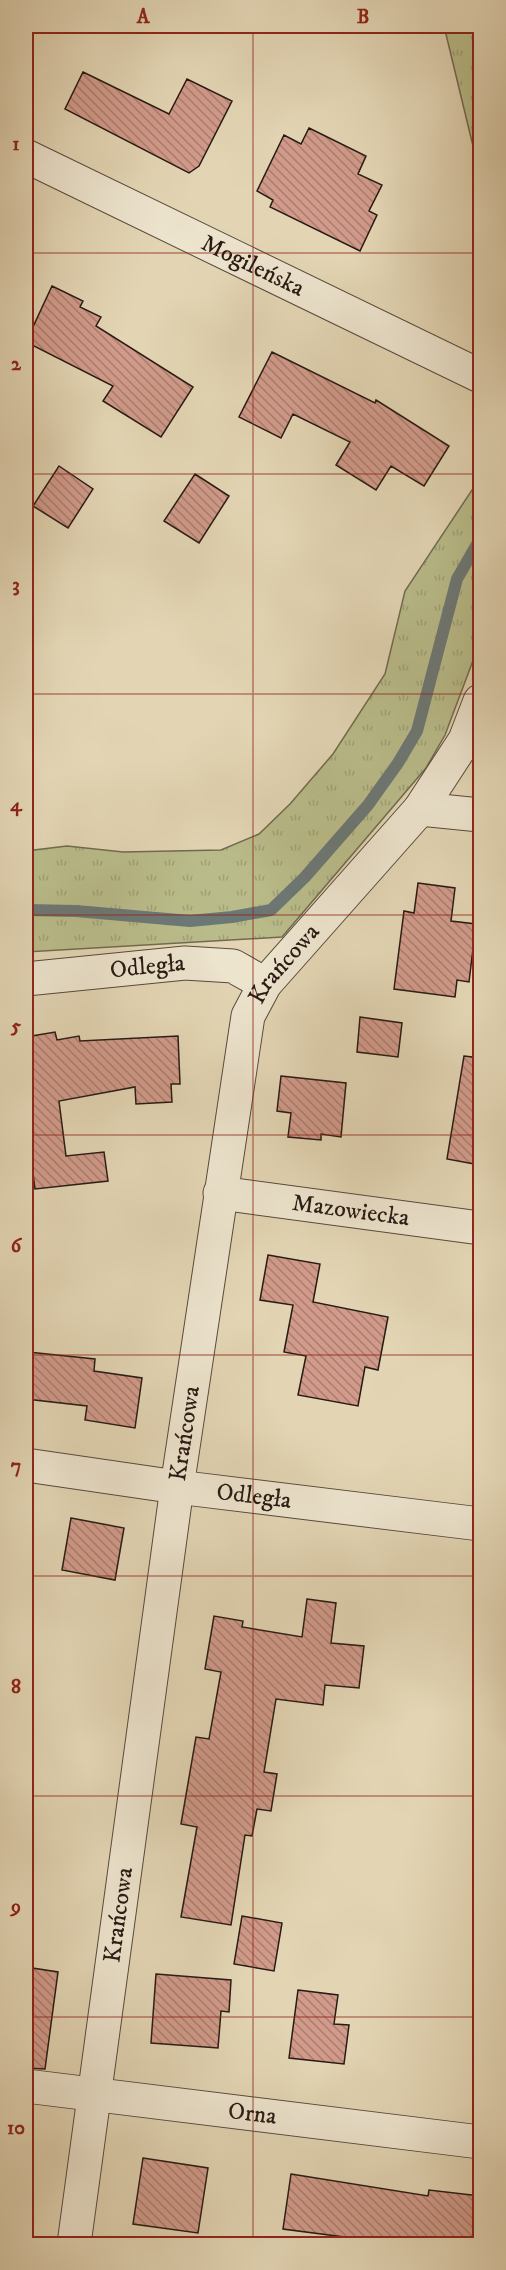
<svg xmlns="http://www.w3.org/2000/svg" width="506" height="2270" font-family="'IM FELL DW Pica',serif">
<defs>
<pattern id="grass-tufts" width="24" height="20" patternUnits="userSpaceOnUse" patternTransform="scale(1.5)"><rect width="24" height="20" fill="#b9bc8a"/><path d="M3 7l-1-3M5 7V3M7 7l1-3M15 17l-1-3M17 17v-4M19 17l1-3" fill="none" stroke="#9fa176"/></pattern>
<pattern id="building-back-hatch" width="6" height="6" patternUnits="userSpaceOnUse" patternTransform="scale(1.5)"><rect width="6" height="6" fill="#d19a8a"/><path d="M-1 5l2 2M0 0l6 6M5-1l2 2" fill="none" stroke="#aa7d70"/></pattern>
</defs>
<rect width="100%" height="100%" fill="#e3d5b4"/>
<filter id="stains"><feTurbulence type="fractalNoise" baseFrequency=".00333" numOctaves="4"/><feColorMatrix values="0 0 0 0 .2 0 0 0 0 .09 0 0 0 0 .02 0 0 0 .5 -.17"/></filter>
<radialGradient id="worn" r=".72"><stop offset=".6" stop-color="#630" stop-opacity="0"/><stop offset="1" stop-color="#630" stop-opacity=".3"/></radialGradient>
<!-- grass -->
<path fill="url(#grass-tufts)" stroke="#706b4f" stroke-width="1.5" d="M 444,26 L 480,26 L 480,175 Z
M 480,478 L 480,642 L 445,735 L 426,768 L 282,937 L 26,952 L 26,851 L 67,846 L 123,852 L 221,850 L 259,834 L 290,804 L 333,754 L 385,674 L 405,591 Z"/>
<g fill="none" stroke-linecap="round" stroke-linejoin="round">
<!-- stream -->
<path stroke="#6c7876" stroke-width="12" d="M 478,26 L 480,44
M 26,910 L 76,911 L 190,921 L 232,917 L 271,910 L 305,877 L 368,805 L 398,763 L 417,731 L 457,579 L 480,539"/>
</g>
<!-- building -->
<path fill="url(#building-back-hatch)" stroke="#281a14" stroke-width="1.5" d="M 83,72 L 169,114 L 187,79 L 232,101 L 199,166 L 189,173 L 65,109 Z
M 309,128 L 366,156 L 358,174 L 382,185 L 369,211 L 377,215 L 360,251 L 270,207 L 273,200 L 257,191 L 284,135 L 301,144 Z
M 52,286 L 83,301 L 80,307 L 101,317 L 96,326 L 193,387 L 161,437 L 103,401 L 113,386 L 26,342 Z
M 272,352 L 375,403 L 376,400 L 449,446 L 424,486 L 391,466 L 376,490 L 336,465 L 350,442 L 293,414 L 281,438 L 239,417 Z
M 59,466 L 93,489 L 68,528 L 33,506 Z
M 195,474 L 229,496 L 199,543 L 164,521 Z
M 418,883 L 455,888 L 451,921 L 476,924 L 469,982 L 457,980 L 455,997 L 394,989 L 404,911 L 414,913 Z
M 360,1017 L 402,1023 L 398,1057 L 357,1052 Z
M 55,1032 L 57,1040 L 79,1036 L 80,1041 L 178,1036 L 180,1084 L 171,1084 L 172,1102 L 136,1104 L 135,1087 L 59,1101 L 66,1156 L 104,1152 L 108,1181 L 35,1189 L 26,1120 L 26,1037 Z
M 464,1056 L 480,1058 L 480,1165 L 447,1159 Z
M 281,1076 L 346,1083 L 341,1137 L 321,1134 L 321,1140 L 288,1137 L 291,1113 L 277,1111 Z
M 268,1255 L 320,1264 L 313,1302 L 388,1317 L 378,1370 L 365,1367 L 358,1406 L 298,1395 L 306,1356 L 284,1352 L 293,1305 L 260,1300 Z
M 28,1352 L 95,1359 L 94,1371 L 142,1378 L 135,1428 L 85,1420 L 87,1406 L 26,1399 Z
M 71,1518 L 124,1528 L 115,1580 L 62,1570 Z
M 307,1599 L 336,1603 L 331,1643 L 364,1646 L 359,1688 L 325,1685 L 323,1705 L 276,1699 L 264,1772 L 277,1774 L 271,1811 L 257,1809 L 252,1836 L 245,1835 L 231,1925 L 181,1917 L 197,1827 L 181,1824 L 196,1737 L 209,1739 L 221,1672 L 205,1669 L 214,1616 L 243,1621 L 242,1627 L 302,1637 Z
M 242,1916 L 282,1923 L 274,1971 L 234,1964 Z
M 26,1967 L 58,1972 L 45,2069 L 26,2068 Z
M 156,1974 L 231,1980 L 229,2012 L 221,2011 L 218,2048 L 151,2043 Z
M 298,1990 L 338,1995 L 334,2024 L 349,2025 L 344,2064 L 289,2058 Z
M 143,2158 L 208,2168 L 198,2233 L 133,2224 Z
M 291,2174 L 428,2196 L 429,2190 L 480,2196 L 480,2244 L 343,2244 L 344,2237 L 283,2229 Z"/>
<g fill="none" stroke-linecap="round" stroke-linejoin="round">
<defs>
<g id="minor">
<path id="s1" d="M 26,156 L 480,376"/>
<path d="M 420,809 L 480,815"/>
<path id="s2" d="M 26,979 L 185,963 L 233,966 L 265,984"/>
<path id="s3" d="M 220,1193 L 480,1228"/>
<path id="s4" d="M 26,1465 L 177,1487 L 480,1524"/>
<path id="s5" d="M 26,2086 L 480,2142"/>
<path id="s6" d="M 74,2244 L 177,1487 L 248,1016 L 265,984 L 420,809 L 465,740 L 480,701"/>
</g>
</defs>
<!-- minor casing -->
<use href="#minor" stroke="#57493c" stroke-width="35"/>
<!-- minor -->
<use href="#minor" stroke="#ede4ce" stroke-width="33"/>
</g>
<!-- grid -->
<path fill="none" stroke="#8f2418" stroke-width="1.5" stroke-opacity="0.55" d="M 253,26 L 253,2244M 26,253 L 480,253M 26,474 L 480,474M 26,694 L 480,694M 26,915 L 480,915M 26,1135 L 480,1135M 26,1355 L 480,1355M 26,1576 L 480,1576M 26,1796 L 480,1796M 26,2017 L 480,2017"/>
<g text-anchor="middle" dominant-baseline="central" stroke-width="5" stroke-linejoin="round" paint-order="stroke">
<!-- street labels -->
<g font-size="24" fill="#281a14" stroke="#ede4ce">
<text stroke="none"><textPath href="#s1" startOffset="252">Mogileńska</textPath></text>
<text stroke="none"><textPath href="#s6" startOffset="1304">Krańcowa</textPath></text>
<text stroke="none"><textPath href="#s2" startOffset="122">Odległa</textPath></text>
<text stroke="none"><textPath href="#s3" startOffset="132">Mazowiecka</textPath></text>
<text stroke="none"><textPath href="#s6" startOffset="818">Krańcowa</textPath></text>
<text stroke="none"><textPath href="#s4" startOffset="230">Odległa</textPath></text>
<text stroke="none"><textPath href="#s6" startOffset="332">Krańcowa</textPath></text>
<text stroke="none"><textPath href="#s5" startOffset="228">Orna</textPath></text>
</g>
</g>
<!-- margin -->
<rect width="506" height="2270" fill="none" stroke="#e3d5b4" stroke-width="66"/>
<rect x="33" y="33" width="440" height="2204" fill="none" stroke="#8f2418" stroke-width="2"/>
<g font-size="20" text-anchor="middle" font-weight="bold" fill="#8f2418">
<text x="143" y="23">A</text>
<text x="363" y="23">B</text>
<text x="16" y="150">1</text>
<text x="16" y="370">2</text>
<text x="16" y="591">3</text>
<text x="16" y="811">4</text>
<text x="16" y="1032">5</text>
<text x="16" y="1252">6</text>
<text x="16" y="1472">7</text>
<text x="16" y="1693">8</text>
<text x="16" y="1913">9</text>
<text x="16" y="2134">10</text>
</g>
<rect width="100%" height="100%" filter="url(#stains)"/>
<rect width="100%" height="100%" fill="url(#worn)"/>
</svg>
